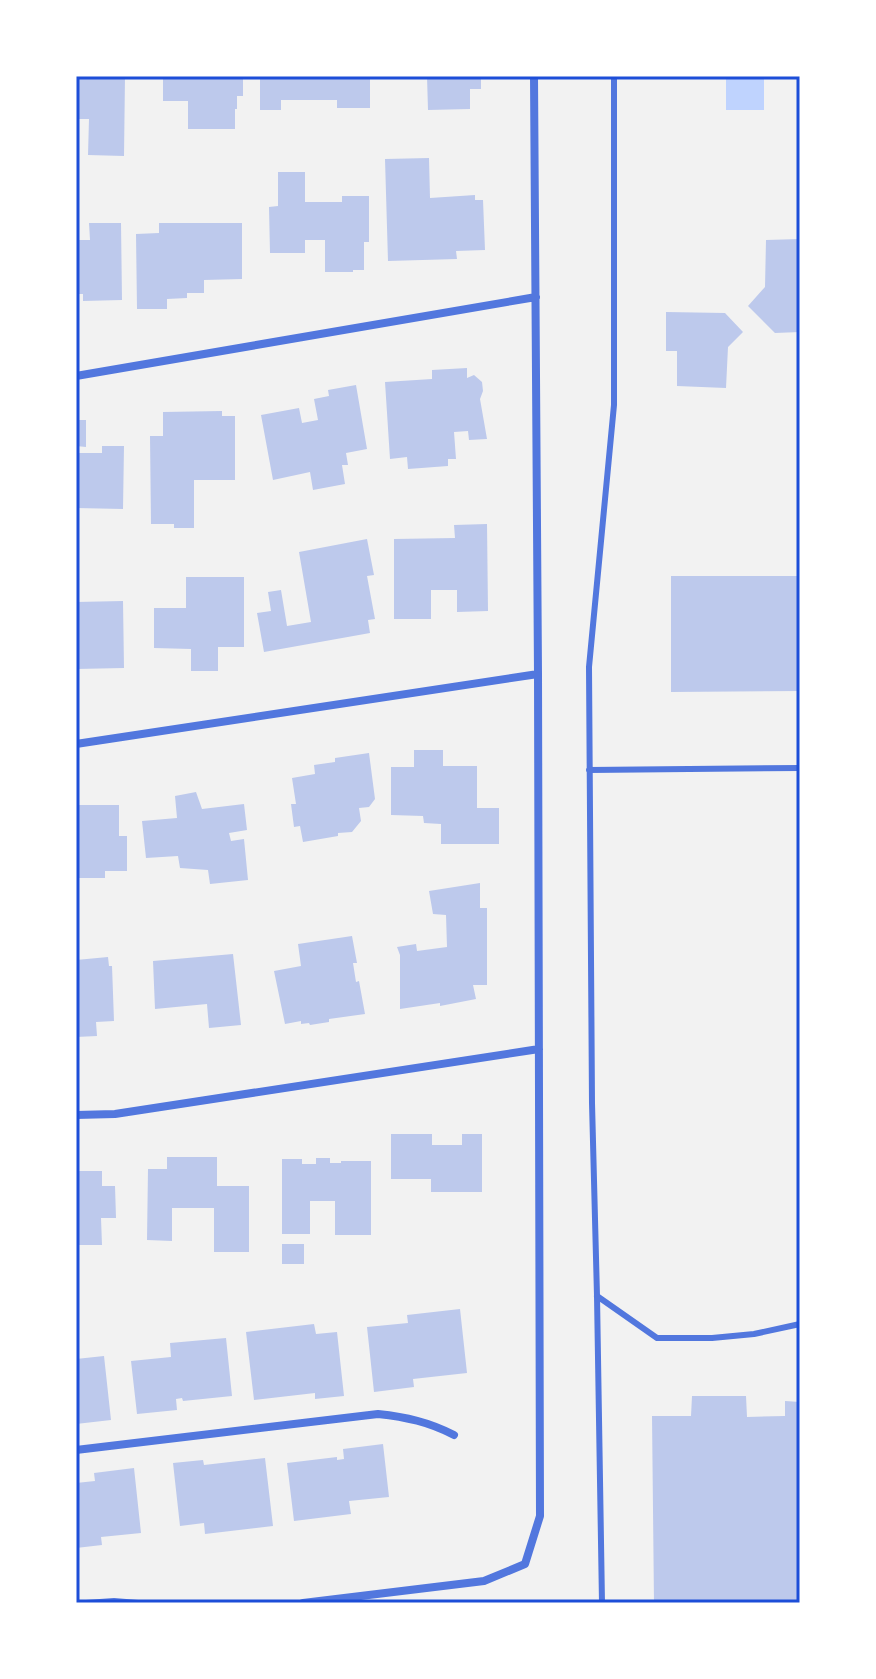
<svg xmlns="http://www.w3.org/2000/svg" width="876" height="1679" font-family="'Fira Sans',sans-serif">
<rect width="100%" height="100%" fill="#f2f2f2"/>
<!-- water -->
<path fill="#bfd3fe" d="M 726,76 L 764,76 L 764,110 L 726,110 Z"/>
<!-- building -->
<path fill="#bdc9ec" d="M 76,76 L 125,76 L 124,156 L 88,155 L 89,119 L 76,119 Z
M 163,76 L 243,76 L 243,96 L 237,96 L 237,109 L 235,109 L 235,129 L 188,129 L 188,101 L 163,101 Z
M 260,76 L 370,76 L 370,108 L 337,108 L 337,100 L 281,100 L 281,110 L 260,110 Z
M 427,76 L 481,76 L 481,89 L 470,89 L 470,109 L 428,110 Z
M 429,158 L 430,198 L 475,195 L 475,200 L 483,200 L 485,250 L 456,251 L 457,259 L 388,261 L 385,159 Z
M 278,172 L 305,172 L 305,202 L 342,202 L 342,196 L 369,196 L 369,242 L 364,242 L 364,270 L 353,270 L 353,272 L 325,272 L 325,240 L 305,240 L 305,253 L 270,253 L 269,207 L 278,206 Z
M 89,223 L 121,223 L 122,300 L 83,301 L 83,294 L 76,294 L 76,240 L 90,240 Z
M 159,223 L 242,223 L 242,279 L 204,280 L 204,293 L 187,293 L 187,298 L 167,299 L 167,309 L 137,309 L 136,234 L 159,233 Z
M 800,239 L 800,332 L 775,333 L 748,306 L 765,287 L 766,240 Z
M 666,312 L 725,313 L 743,332 L 728,347 L 726,388 L 677,386 L 677,351 L 666,351 Z
M 467,368 L 467,378 L 474,375 L 482,382 L 483,391 L 480,399 L 487,439 L 469,440 L 468,431 L 454,432 L 456,459 L 448,459 L 448,466 L 408,469 L 407,457 L 390,459 L 385,382 L 432,379 L 432,370 Z
M 356,385 L 367,449 L 346,453 L 348,465 L 342,465 L 345,484 L 313,490 L 310,472 L 273,480 L 261,415 L 299,408 L 302,423 L 318,420 L 314,399 L 329,396 L 328,390 Z
M 222,411 L 222,416 L 235,416 L 235,480 L 194,480 L 194,528 L 174,528 L 174,524 L 151,524 L 150,436 L 163,436 L 163,412 Z
M 76,420 L 86,420 L 86,447 L 76,446 Z
M 102,446 L 124,446 L 123,509 L 76,508 L 76,453 L 102,453 Z
M 487,524 L 488,611 L 457,612 L 457,590 L 431,590 L 431,619 L 394,619 L 394,539 L 455,538 L 454,525 Z
M 367,539 L 374,575 L 367,576 L 375,619 L 368,620 L 370,633 L 264,652 L 257,613 L 271,611 L 268,592 L 281,590 L 287,626 L 311,622 L 299,552 Z
M 671,576 L 800,576 L 800,691 L 671,692 Z
M 186,577 L 244,577 L 244,647 L 218,647 L 218,671 L 191,671 L 191,649 L 154,648 L 154,608 L 186,608 Z
M 123,601 L 124,668 L 76,669 L 76,602 Z
M 414,750 L 443,750 L 443,766 L 477,766 L 477,808 L 499,808 L 499,844 L 441,844 L 441,824 L 424,823 L 423,816 L 391,815 L 391,767 L 414,767 Z
M 369,753 L 375,799 L 369,807 L 359,808 L 361,821 L 352,832 L 338,833 L 338,836 L 303,842 L 300,826 L 294,827 L 291,804 L 296,804 L 292,778 L 315,774 L 314,765 L 335,762 L 335,758 Z
M 196,792 L 202,809 L 244,804 L 247,830 L 229,833 L 231,841 L 244,839 L 248,880 L 210,884 L 208,870 L 180,868 L 178,856 L 146,858 L 142,821 L 177,818 L 175,796 Z
M 76,805 L 119,805 L 119,836 L 127,836 L 127,871 L 105,871 L 105,878 L 76,878 Z
M 480,883 L 480,908 L 487,908 L 487,985 L 473,985 L 476,999 L 440,1006 L 440,1003 L 400,1009 L 400,955 L 397,947 L 416,944 L 417,951 L 447,947 L 446,915 L 433,914 L 429,891 Z
M 352,936 L 357,963 L 353,963 L 356,982 L 359,981 L 365,1014 L 329,1019 L 329,1022 L 310,1025 L 309,1023 L 301,1024 L 301,1021 L 285,1024 L 274,971 L 301,966 L 298,944 Z
M 233,954 L 241,1025 L 209,1028 L 207,1004 L 155,1009 L 153,961 Z
M 108,957 L 109,966 L 112,966 L 114,1021 L 96,1022 L 97,1036 L 76,1037 L 76,960 Z
M 391,1134 L 432,1134 L 432,1145 L 462,1145 L 462,1134 L 482,1134 L 482,1192 L 431,1192 L 431,1179 L 391,1179 Z
M 167,1157 L 217,1157 L 217,1186 L 249,1186 L 249,1252 L 214,1252 L 214,1208 L 172,1208 L 172,1241 L 147,1240 L 148,1169 L 167,1169 Z
M 316,1158 L 330,1158 L 330,1163 L 341,1163 L 341,1161 L 371,1161 L 371,1235 L 335,1235 L 335,1201 L 310,1201 L 310,1234 L 282,1234 L 282,1159 L 302,1159 L 302,1164 L 316,1164 Z
M 76,1171 L 102,1171 L 102,1186 L 115,1186 L 116,1218 L 101,1218 L 102,1245 L 79,1245 L 79,1257 L 76,1257 Z
M 282,1244 L 304,1244 L 304,1264 L 282,1264 Z
M 460,1309 L 467,1373 L 413,1379 L 414,1387 L 374,1392 L 367,1327 L 408,1323 L 407,1315 Z
M 314,1324 L 316,1334 L 337,1332 L 344,1396 L 315,1399 L 315,1393 L 254,1400 L 246,1332 Z
M 226,1338 L 232,1396 L 183,1401 L 182,1398 L 176,1399 L 177,1410 L 137,1414 L 131,1361 L 171,1357 L 170,1343 Z
M 104,1356 L 111,1420 L 76,1424 L 76,1359 Z
M 692,1396 L 746,1396 L 747,1417 L 785,1416 L 785,1401 L 800,1402 L 800,1603 L 654,1603 L 652,1416 L 691,1416 Z
M 383,1444 L 389,1497 L 349,1501 L 351,1514 L 294,1521 L 287,1463 L 337,1457 L 337,1460 L 344,1459 L 343,1449 Z
M 265,1458 L 273,1526 L 205,1534 L 204,1523 L 180,1526 L 173,1463 L 203,1460 L 204,1465 Z
M 134,1468 L 141,1533 L 101,1537 L 102,1545 L 76,1548 L 76,1483 L 95,1481 L 94,1473 Z"/>
<g fill="none" stroke-linecap="round" stroke-linejoin="round">
<!-- service -->
<path stroke="#5277de" stroke-width="6" d="M 589,770 L 800,768
M 597,1296 L 657,1338 L 712,1338 L 754,1334 L 800,1324
M 86,1603 L 114,1601 L 138,1603
M 602,1603 L 597,1296 L 592,1103 L 589,667 L 614,405 L 614,76"/>
<!-- minor -->
<path stroke="#5277de" stroke-width="8" d="M 76,376 L 536,297
M 76,744 L 538,674
M 76,1115 L 115,1114 L 539,1049
M 76,1450 L 378,1414 C 406,1417 429,1422 454,1435
M 303,1603 L 484,1581 L 525,1564 L 540,1516 L 538,674 L 534,76"/>
</g>
<!-- border -->
<rect width="876" height="1679" fill="none" stroke="#ffffff" stroke-width="156"/>
<rect x="78" y="78" width="720" height="1523" fill="none" stroke="#1d4ed8" stroke-width="3"/>
</svg>
